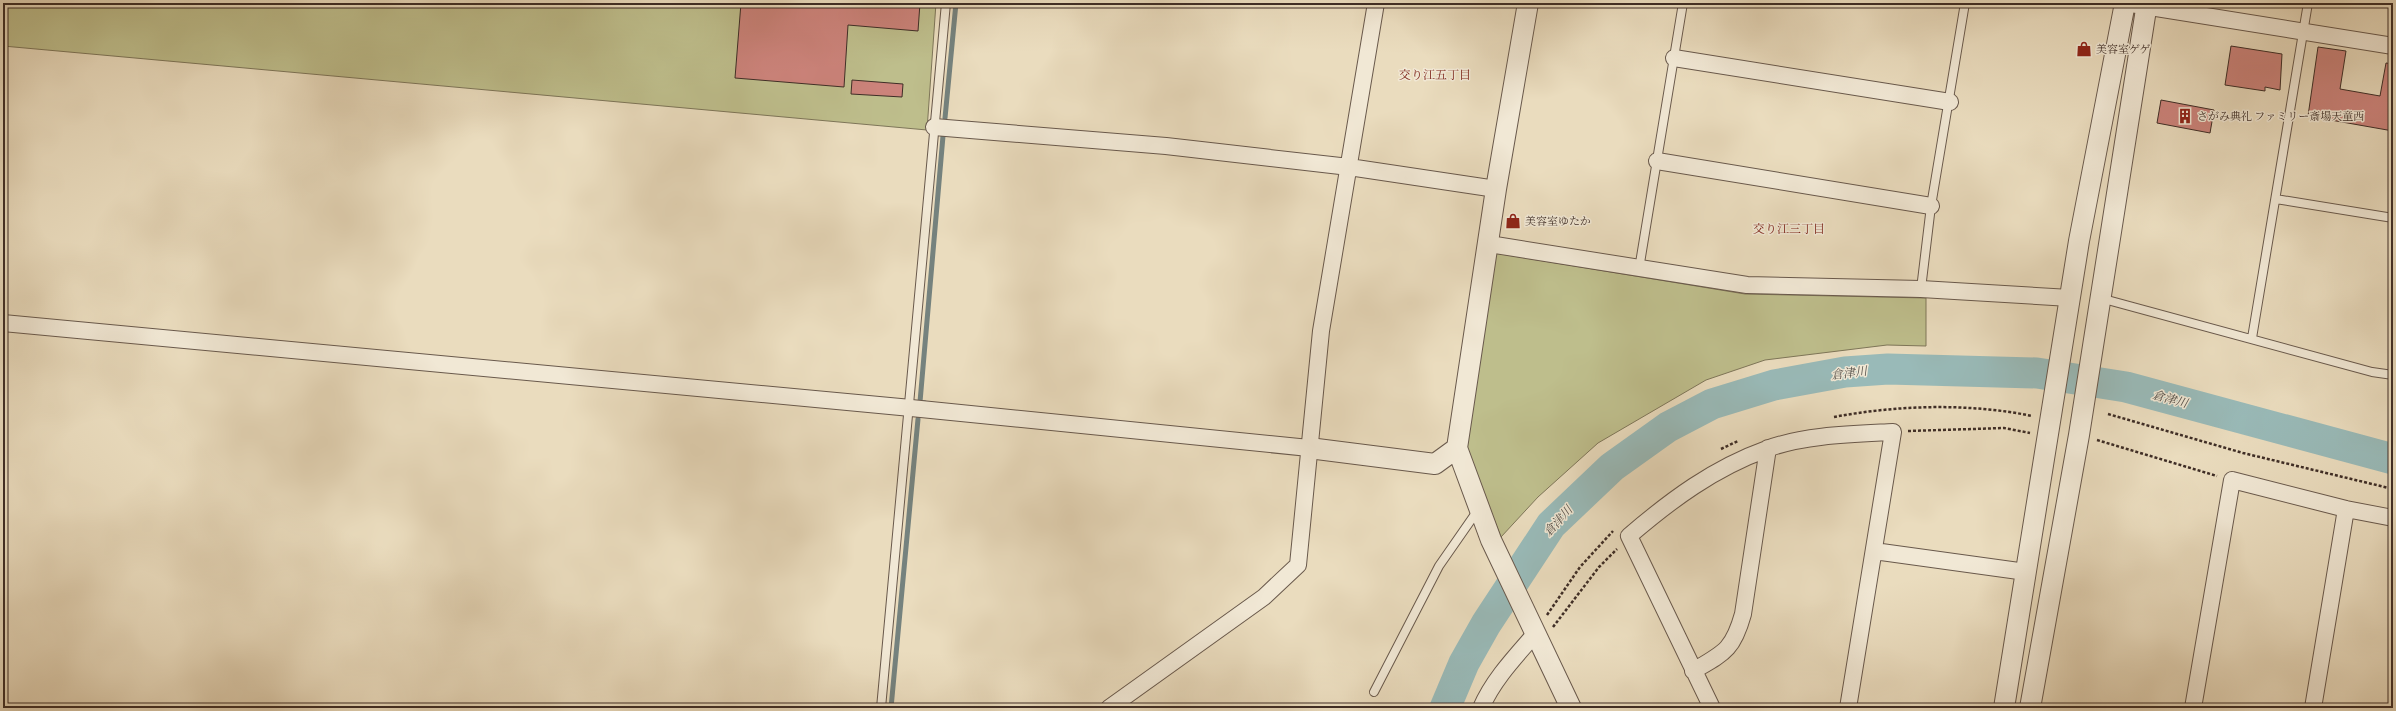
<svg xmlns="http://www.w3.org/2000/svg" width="2396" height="711" font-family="'IM FELL French Canon','Noto Serif JP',serif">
<rect width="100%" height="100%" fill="#eadcbe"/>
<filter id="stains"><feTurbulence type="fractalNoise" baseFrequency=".005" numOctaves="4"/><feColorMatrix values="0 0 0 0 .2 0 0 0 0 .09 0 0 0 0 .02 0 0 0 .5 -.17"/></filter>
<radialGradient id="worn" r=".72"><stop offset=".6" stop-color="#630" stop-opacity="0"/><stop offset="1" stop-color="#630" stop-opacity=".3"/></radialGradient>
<!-- green -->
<path fill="#bebe8c" stroke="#7e7659" d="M 3,3 L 936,3 L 927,130 L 3,46 Z
M 1495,253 L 1745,294 L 1926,298 L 1926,346 L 1887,345 L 1765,360 L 1706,380 L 1598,443 L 1538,497 L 1501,537 L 1464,444 Z"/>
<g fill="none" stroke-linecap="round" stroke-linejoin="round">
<!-- stream -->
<path stroke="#75827e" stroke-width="5" d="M 945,118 L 956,3
M 925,403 L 920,402 L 943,136
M 891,708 L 918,419"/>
<!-- river -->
<path stroke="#99bab8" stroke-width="31" d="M 1445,708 L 1464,663 L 1486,624 L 1551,525 L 1612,467 L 1668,427 L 1712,404 L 1774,385 L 1845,372 L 1888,369 L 2037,373 L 2126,387 L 2393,459"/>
</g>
<!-- building -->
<path fill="#cc837b" stroke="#3e2d26" d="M 741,3 L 920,3 L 918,31 L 848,25 L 844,87 L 735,78 Z
M 2231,46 L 2282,54 L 2280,90 L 2265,87 L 2265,91 L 2225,85 Z
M 2318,47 L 2346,51 L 2340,89 L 2380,96 L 2386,63 L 2393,64 L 2393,131 L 2308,116 Z
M 852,80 L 903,84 L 902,97 L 851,94 Z
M 2161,100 L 2214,110 L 2210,133 L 2157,123 Z"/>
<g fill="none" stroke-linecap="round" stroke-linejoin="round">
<defs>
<path id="service" d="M 2276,199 L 2393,218
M 1639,269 L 1683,3
M 1921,289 L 1931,206 L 1965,3
M 2100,298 L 2372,372 L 2393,375
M 2252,338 L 2308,3
M 1374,692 L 1439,566 L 1478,510
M 881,708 L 946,3"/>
<path id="minor" d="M 2125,3 L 2393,46
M 1674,58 L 1950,102
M 934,127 L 1166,146 L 1349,167 L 1496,189
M 1657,161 L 1931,206
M 1489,244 L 1747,285 L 1921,289 L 2070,298
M 3,323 L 911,408 L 1309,448
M 1874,551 L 2026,572
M 1693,671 C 1724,653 1733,650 1743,614 L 1768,448
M 1109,708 L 1264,597 L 1298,565 L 1321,331 L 1376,3
M 1481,708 C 1493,680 1515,657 1535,634
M 1712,708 L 1629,536 C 1671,500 1714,468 1767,449 C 1803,435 1854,434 1893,432 L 1848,708
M 2193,708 L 2232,480 L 2346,509 L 2393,518
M 2313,708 L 2346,509"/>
<path id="tertiary" d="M 1309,448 L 1435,464 L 1457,448 L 1496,189 L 1528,3
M 1457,448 L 1491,540 L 1571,708
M 2004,708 L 2079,241 L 2125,3
M 2030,708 L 2079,435 L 2147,3"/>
</defs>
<!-- service casing -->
<use href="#service" stroke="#69594c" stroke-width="10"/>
<!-- minor casing -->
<use href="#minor" stroke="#69594c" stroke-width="18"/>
<!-- tertiary casing -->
<use href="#tertiary" stroke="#69594c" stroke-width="22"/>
<!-- path -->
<path stroke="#3e2d26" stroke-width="2.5" stroke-dasharray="3 2" stroke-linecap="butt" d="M 2108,414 L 2243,453 L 2393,489
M 1834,417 C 1897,405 1970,403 2032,416
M 1908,431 L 2004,428 L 2030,433
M 2097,440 L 2217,476
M 1721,449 L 1738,441
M 1547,615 L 1580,567 L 1613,531
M 1553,627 L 1599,567 L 1617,549"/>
<!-- service -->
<use href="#service" stroke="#f1e8d5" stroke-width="8"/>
<!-- minor -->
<use href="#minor" stroke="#f1e8d5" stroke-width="16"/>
<!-- tertiary -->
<use href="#tertiary" stroke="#f1e8d5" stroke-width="20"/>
</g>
<!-- icons -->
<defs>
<symbol id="shop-bare" viewBox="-9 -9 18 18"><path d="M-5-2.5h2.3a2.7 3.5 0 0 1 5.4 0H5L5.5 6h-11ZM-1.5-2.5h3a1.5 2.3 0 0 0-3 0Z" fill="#8f2418" stroke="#f1e8d5" stroke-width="2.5" paint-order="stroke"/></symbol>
<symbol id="building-bare" viewBox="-9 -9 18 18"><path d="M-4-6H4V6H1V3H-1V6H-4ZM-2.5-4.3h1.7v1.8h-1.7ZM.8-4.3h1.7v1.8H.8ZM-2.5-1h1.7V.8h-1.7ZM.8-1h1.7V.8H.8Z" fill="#8f2418" stroke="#f1e8d5" stroke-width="2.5" paint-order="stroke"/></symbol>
</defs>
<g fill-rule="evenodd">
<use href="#shop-bare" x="2073" y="38" width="22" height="22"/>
<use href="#building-bare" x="2174" y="105" width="22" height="22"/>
<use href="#shop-bare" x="1502" y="210" width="22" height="22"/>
</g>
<g text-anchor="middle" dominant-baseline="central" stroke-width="3" stroke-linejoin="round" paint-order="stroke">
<!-- poi labels -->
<g font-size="11" fill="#3e2d26" stroke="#f1e8d5" text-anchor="start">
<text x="2096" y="49">美容室ゲゲ</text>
<text x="2197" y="116">さがみ典礼 ファミリー斎場天童西</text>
<text x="1525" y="221">美容室ゆたか</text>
</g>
<!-- neighbourhood labels -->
<g font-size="12" fill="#7a1f14" stroke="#f1e8d5">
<text x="1435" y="75">交り江五丁目</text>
<text x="1789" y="229">交り江三丁目</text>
</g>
<!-- water labels -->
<g font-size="12" font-style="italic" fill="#55504a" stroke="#f1e8d5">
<text transform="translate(1849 373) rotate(-7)">倉津川</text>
<text transform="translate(2170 399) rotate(15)">倉津川</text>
<text transform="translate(1558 521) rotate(-48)">倉津川</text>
</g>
</g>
<!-- margin -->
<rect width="2396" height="711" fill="none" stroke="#eadcbe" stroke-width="16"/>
<rect x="4" y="4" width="2388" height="703" fill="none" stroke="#3e2d26" stroke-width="2"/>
<rect x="8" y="8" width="2380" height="695" fill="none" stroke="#3e2d26"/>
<rect width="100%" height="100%" filter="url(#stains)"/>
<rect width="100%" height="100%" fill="url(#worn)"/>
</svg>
